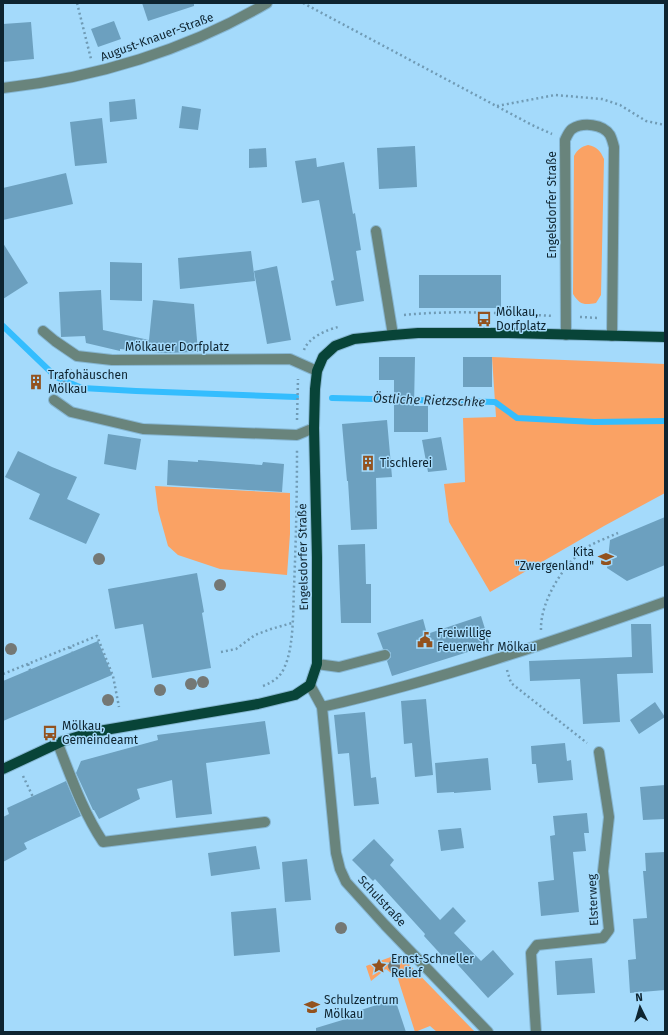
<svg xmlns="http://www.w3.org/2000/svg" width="668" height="1035" font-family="'Fira Sans',sans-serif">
<rect width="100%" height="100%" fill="#a4dafb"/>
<!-- green -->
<path fill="#faa264" d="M 588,145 C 597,147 600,150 604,159 L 601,295 L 596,303 C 584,305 580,305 573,294 L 574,156 C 578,149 581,147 588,145 Z
M 492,357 L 665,364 L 665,493 L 604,526 L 490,592 L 449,522 L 444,484 L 465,482 L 463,418 L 496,417 Z
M 155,486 L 290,493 L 290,534 L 287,575 L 220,569 L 178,555 L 168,546 L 158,510 Z
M 399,954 L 475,1032 L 437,1032 L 430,1026 L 415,1032 L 398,979 L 386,969 L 371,981 L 366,966 Z"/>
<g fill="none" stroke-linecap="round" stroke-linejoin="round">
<!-- stream -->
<path stroke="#34bdfe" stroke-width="6" d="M 3,326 L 56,377 L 82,388 L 136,391 L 296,397
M 332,398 L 495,402 L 517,418 L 594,422 L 665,421"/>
</g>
<!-- building -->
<path fill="#6ca0bf" d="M 142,3 L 194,3 L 194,6 L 148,21 Z
M 114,21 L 121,39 L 98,47 L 91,29 Z
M 31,22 L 34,59 L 3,62 L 3,24 Z
M 135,99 L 137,119 L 110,122 L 109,102 Z
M 182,106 L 201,109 L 198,130 L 179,128 Z
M 102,118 L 107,163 L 75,166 L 70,122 Z
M 415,146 L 417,187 L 379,189 L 377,148 Z
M 266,148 L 267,167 L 249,168 L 249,149 Z
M 316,158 L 317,167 L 344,162 L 353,214 L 355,213 L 361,250 L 356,251 L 364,301 L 336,306 L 331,281 L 334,280 L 319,200 L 302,203 L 295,161 Z
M 66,173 L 73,204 L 3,220 L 3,188 Z
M 3,243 L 28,283 L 3,299 Z
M 251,251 L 255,281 L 180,289 L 178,258 Z
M 110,262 L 142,263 L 142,301 L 110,300 Z
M 277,266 L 291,340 L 267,344 L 254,271 Z
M 419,275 L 501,275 L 501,308 L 419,308 Z
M 101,290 L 103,330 L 149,340 L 153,300 L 194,304 L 198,352 L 164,353 L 120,349 L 120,351 L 86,343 L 85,336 L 61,337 L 59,292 Z
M 379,357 L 415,357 L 414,406 L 428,406 L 428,432 L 394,432 L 394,380 L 379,380 Z
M 463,357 L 492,357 L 492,387 L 463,387 Z
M 387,420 L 392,477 L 376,478 L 377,529 L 351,530 L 348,481 L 347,481 L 342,424 Z
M 108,434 L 141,439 L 136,470 L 104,464 Z
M 441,437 L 447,470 L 428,472 L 422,440 Z
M 18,451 L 52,467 L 77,477 L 67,499 L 100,514 L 86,544 L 29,519 L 40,494 L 5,477 Z
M 168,460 L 198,462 L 198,460 L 262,465 L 263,462 L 284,464 L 282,492 L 167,485 Z
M 665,517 L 665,565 L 627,581 L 607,568 L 610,540 Z
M 365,544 L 366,584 L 371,584 L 371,623 L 341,623 L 338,545 Z
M 197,573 L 204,612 L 202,613 L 211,668 L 152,678 L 143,624 L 115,629 L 108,589 Z
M 481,616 L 490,645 L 392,676 L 387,661 L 391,657 L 391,653 L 387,649 L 383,649 L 377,633 L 423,619 L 427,634 Z
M 631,624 L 651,624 L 653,673 L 617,674 L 620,722 L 583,724 L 580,679 L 530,681 L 529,661 L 632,657 Z
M 98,641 L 112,675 L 3,721 L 3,681 Z
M 426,699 L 433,775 L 415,777 L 412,743 L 404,744 L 401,701 Z
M 655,702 L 665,717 L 639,734 L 630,720 Z
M 365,712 L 371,778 L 376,777 L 379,804 L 354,806 L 349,753 L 338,754 L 334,715 Z
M 265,721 L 270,754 L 206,763 L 212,814 L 176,818 L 172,780 L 137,789 L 140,799 L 99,819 L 94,810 L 93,810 L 76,773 L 81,761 L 158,740 L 157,735 Z
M 565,743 L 567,761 L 571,760 L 573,780 L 538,783 L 536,764 L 532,764 L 531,746 Z
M 488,758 L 491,790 L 454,793 L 454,792 L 437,793 L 435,763 Z
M 66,781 L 81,816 L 24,843 L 27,849 L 3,862 L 3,817 L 9,814 L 7,808 Z
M 665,785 L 665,819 L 643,820 L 640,787 Z
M 587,813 L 589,833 L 584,833 L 586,851 L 573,852 L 579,912 L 541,916 L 538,882 L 554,880 L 550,836 L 555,835 L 553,816 Z
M 461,828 L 464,848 L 441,851 L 438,830 Z
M 374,839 L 394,860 L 390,865 L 440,920 L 453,907 L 466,921 L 454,933 L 481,961 L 493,950 L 514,974 L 488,998 L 449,955 L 445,959 L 424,936 L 425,934 L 375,879 L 373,881 L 352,860 Z
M 256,846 L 260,869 L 211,876 L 208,853 Z
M 665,852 L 665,990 L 630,993 L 628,960 L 636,959 L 633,919 L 647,918 L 643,871 L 646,871 L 645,853 Z
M 307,859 L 311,900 L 285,902 L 282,862 Z
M 276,908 L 280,952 L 234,956 L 231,912 Z
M 592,958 L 595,993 L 557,995 L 555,961 Z
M 395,999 L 406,1032 L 316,1032 L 316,1028 L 359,1015 L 358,1011 Z"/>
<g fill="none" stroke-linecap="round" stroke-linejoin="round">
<defs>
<path id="minor" d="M 3,88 C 95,78 187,50 267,3
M 376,231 L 393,335
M 43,331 L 55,341 L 77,356 L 112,360 L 290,359 L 317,371
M 566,335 L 565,140 C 567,136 569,131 572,129 C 583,122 603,124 610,135 C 612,139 613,143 614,147 L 612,336
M 54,400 L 71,412 L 143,429 L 297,435 L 314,428
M 317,664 L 339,667 L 385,655
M 310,685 L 322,707 L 336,853 L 340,869 L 346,882 L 385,925 L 488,1032
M 322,707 C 439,680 552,642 665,602
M 58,744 C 71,777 83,812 103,842 L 265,822
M 536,1032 L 531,953 L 537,945 L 603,938 L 609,930 L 603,871 L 609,817 L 599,752"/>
<path id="major" d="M 3,769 L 63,741 L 93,732 L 258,704 L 295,695 L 310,685 L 317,664 L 317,557 L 314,428 L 315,389 L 317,371 L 323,357 L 335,346 L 354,339 L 393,335 L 418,333 L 507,333 L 665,337"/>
</defs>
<!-- minor casing -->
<use href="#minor" stroke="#86b6d2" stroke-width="12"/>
<!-- major casing -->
<use href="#major" stroke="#86b6d2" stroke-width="12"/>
<!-- path -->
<path stroke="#709bb5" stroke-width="2.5" stroke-dasharray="2 3" stroke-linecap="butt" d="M 77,3 L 91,59
M 303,3 L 532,125 L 552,134
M 497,106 L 555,95 L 602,99 L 620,105 L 646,121 L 665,125
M 404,315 C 453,310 504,313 553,316
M 580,317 L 599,318
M 304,350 C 308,338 326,330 338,327
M 61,387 L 71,369
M 297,420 L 298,379
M 541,630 C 540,601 565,561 589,546 C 598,541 609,537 618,533
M 70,647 L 72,652
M 221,652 L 236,649 L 255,635 L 271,629 L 292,623
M 28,664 L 30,670
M 507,670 L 511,683 L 587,743
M 3,674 L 97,636 L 113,676 L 119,707
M 263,686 C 273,682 281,677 285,666 C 294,646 293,609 294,587 C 296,541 297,495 297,449
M 23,776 L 33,797"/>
<!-- minor -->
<use href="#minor" stroke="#69847c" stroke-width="10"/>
<!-- major -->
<use href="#major" stroke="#084438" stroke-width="10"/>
</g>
<!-- trees -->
<g fill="#747875">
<circle cx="99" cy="559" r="6"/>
<circle cx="220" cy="585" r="6"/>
<circle cx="11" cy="649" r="6"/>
<circle cx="203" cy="682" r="6"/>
<circle cx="191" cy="684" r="6"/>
<circle cx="160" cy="690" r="6"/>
<circle cx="108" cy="700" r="6"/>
<circle cx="341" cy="928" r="6"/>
<circle cx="394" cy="966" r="6"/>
</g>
<!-- icons -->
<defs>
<symbol id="bus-bare" viewBox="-9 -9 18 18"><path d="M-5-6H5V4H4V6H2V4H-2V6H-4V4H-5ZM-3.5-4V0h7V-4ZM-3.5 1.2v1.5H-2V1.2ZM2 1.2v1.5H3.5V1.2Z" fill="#93521e" stroke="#a4dafb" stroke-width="2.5" paint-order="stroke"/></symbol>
<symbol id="building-bare" viewBox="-9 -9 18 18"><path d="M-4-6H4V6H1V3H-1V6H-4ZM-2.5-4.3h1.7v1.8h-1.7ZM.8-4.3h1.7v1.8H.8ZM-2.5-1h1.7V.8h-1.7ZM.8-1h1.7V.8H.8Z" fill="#93521e" stroke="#a4dafb" stroke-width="2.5" paint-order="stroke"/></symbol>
<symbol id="school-bare" viewBox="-9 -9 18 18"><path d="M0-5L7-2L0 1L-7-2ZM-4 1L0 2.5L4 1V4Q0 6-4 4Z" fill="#93521e" stroke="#a4dafb" stroke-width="2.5" paint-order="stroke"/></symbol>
<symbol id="civic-bare" viewBox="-9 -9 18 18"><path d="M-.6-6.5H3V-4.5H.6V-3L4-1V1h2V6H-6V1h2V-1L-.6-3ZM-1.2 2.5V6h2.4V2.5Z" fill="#93521e" stroke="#a4dafb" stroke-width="2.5" paint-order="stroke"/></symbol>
<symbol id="sight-bare" viewBox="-9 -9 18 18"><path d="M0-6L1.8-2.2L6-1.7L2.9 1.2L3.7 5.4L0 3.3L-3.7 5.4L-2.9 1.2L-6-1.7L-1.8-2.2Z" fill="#93521e" stroke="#a4dafb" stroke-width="2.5" paint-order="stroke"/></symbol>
</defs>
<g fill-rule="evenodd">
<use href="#bus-bare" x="473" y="308" width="22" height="22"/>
<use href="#building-bare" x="25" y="371" width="22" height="22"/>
<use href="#building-bare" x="357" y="452" width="22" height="22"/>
<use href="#school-bare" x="595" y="548" width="22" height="22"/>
<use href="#civic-bare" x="414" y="629" width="22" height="22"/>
<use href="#bus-bare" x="39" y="722" width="22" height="22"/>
<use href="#sight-bare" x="368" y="955" width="22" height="22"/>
<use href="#school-bare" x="301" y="996" width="22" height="22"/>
</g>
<g text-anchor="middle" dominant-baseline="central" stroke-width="3" stroke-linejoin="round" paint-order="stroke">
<!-- street labels -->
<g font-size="12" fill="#0e2430" stroke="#a4dafb">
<text transform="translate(157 37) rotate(-20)">August-Knauer-Straße</text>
<text transform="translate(552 205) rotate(-90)">Engelsdorfer Straße</text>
<text x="177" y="347">Mölkauer Dorfplatz</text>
<text transform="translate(303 557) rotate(-91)">Engelsdorfer Straße</text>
<text transform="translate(593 900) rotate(-93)">Elsterweg</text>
<text transform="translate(382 901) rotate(47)">Schulstraße</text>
</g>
<!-- poi labels -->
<g font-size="12" fill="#0e2430" stroke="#a4dafb" text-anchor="start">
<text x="496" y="312">Mölkau,<tspan x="496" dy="14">Dorfplatz</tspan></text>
<text x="48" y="375">Trafohäuschen<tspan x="48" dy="14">Mölkau</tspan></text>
<text x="380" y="463">Tischlerei</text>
<text x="594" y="552" text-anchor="end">Kita<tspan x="594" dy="14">"Zwergenland"</tspan></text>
<text x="437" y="633">Freiwillige<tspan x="437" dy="14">Feuerwehr Mölkau</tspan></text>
<text x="62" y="726">Mölkau,<tspan x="62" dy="14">Gemeindeamt</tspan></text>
<text x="391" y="959">Ernst-Schneller<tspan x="391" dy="14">Relief</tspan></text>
<text x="324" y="1000">Schulzentrum<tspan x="324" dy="14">Mölkau</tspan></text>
</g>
<!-- water labels -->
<g font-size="13" font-style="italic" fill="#172c38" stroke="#a4dafb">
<text transform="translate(429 400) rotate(2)">Östliche Rietzschke</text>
</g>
</g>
<!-- border -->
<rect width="668" height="1035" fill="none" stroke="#0e2430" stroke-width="8"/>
<!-- north arrow -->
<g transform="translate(640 1007) rotate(355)" stroke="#a4dafb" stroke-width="3" paint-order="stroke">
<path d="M0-3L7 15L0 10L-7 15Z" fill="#0e2430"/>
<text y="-6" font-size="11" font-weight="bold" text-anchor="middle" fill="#0e2430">N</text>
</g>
</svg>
